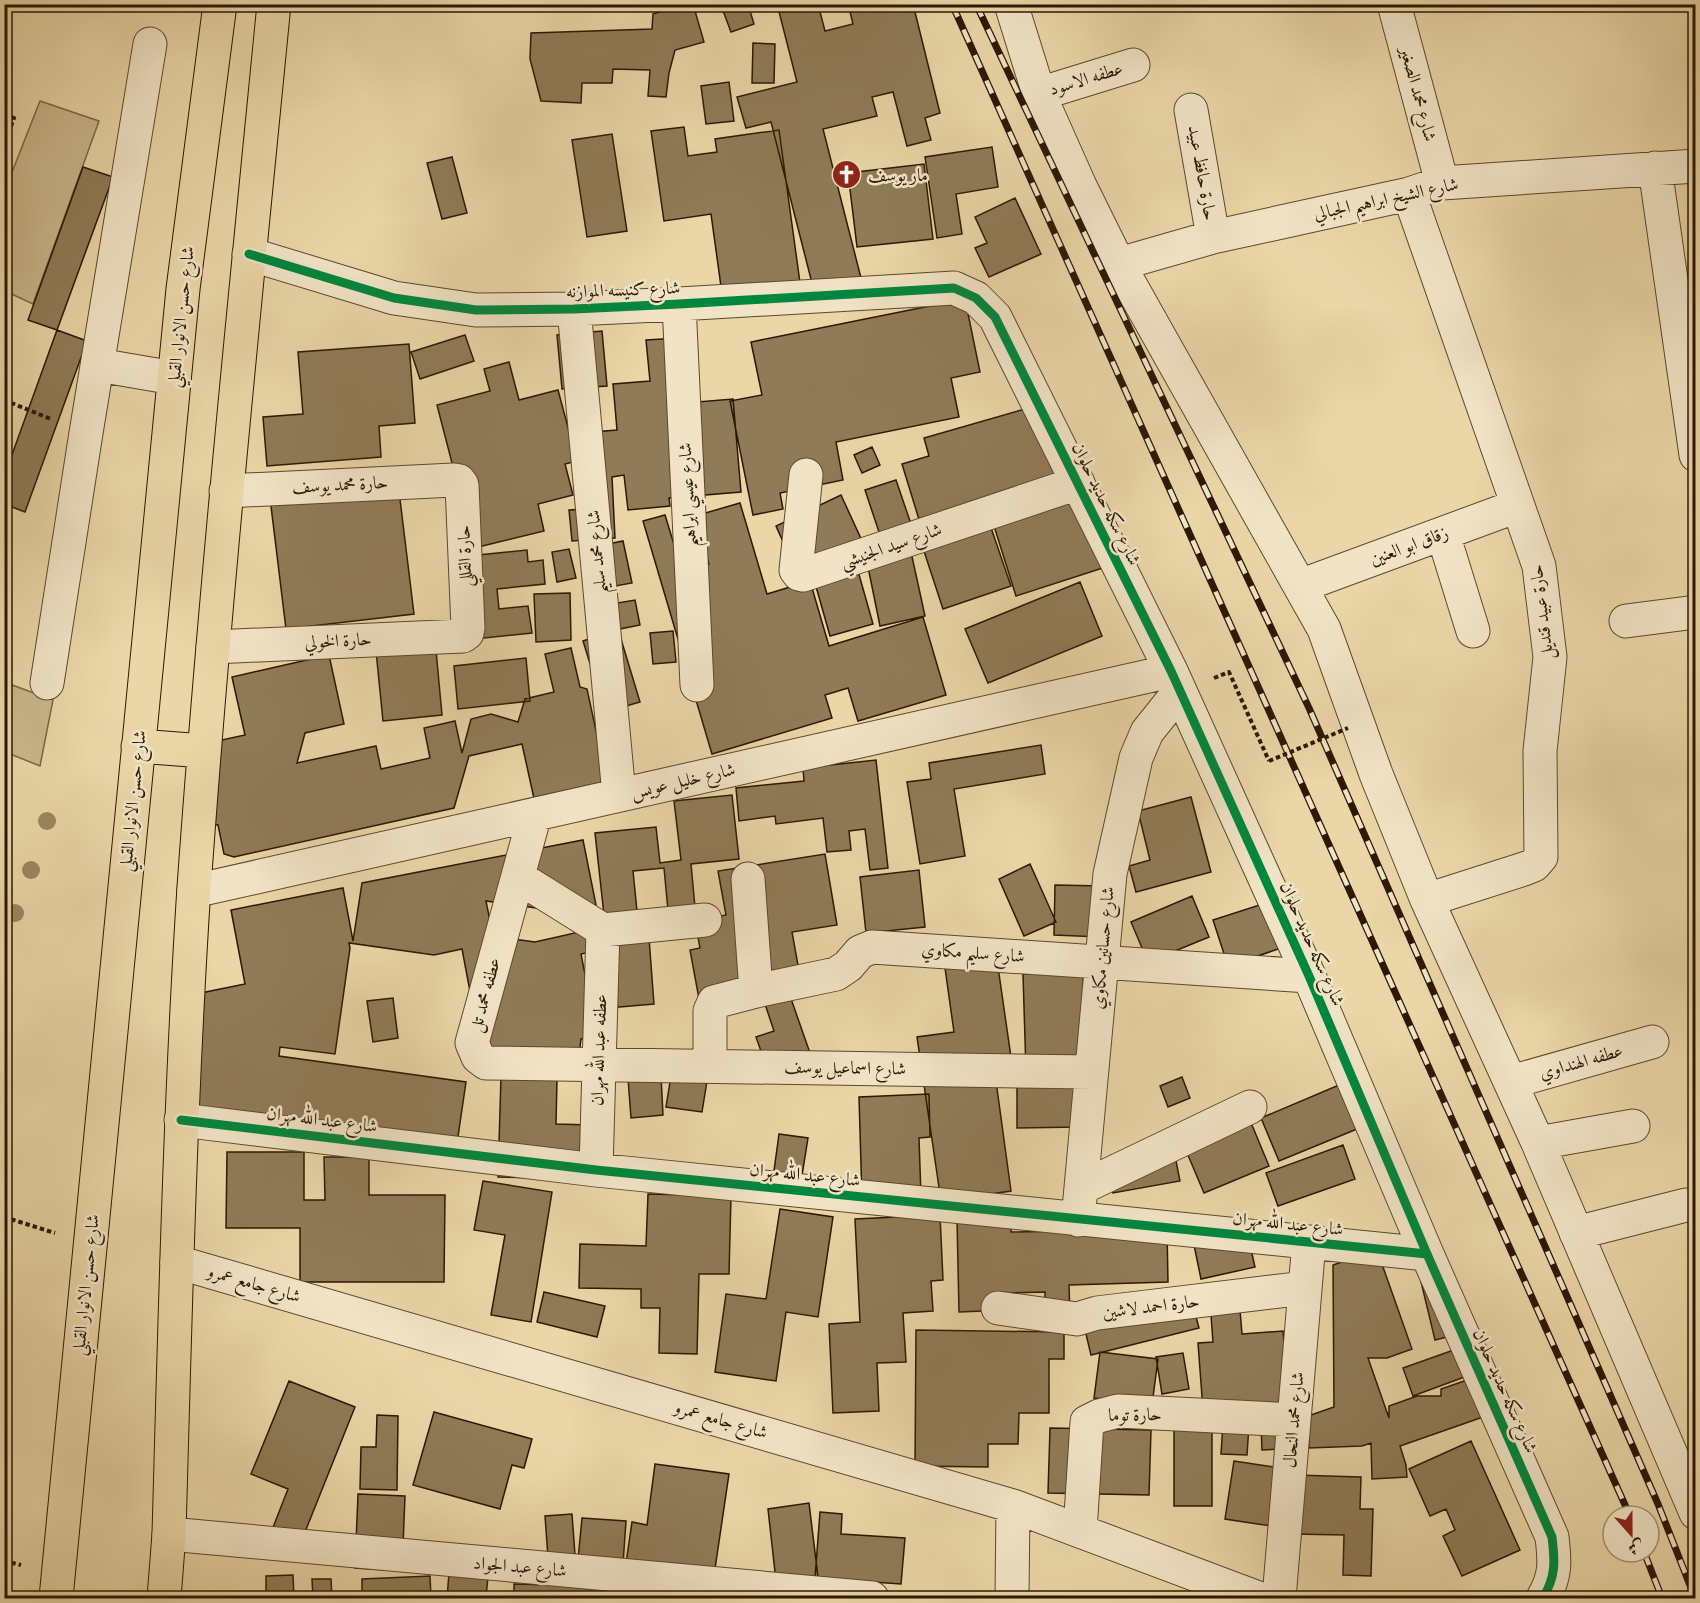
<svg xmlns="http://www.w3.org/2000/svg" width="1700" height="1603" font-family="'IM FELL French Canon',Amiri,serif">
<rect width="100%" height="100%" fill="#ead6a7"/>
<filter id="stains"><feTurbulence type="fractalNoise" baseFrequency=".00333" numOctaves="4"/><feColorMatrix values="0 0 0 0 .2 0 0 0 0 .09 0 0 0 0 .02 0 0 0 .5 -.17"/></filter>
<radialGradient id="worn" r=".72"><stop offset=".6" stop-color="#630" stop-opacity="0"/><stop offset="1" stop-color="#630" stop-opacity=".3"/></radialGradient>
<!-- green -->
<path fill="#cab68b" stroke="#7c6746" stroke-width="1.5" d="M 40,101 L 99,121 L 33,304 L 5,291 L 5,190 Z
M 4,682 L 53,700 L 40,766 L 5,752 Z"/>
<!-- building -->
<path fill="#8f7b57" stroke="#2d1800" stroke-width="1.5" d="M 686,4 L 693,4 L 704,42 L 675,50 L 669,73 L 666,97 L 648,96 L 650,70 L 613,69 L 612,83 L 582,83 L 581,103 L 541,101 L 530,59 L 531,33 L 652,29 L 653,14 Z
M 733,4 L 748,4 L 754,24 L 731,32 L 722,8 Z
M 777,4 L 801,4 L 802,8 L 818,4 L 825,31 L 853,24 L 848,4 L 913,4 L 940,113 L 925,118 L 931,140 L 907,146 L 893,92 L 872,97 L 877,116 L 823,129 L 861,278 L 814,291 L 771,122 L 746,128 L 737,97 L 797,82 Z
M 753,43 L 775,44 L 774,83 L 752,83 Z
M 729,82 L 734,121 L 706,124 L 701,86 Z
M 684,127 L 688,156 L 717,152 L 715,139 L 779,130 L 801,290 L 723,301 L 711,214 L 664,221 L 651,131 Z
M 612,134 L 627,231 L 587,237 L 572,140 Z
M 992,147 L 998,187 L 956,194 L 962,234 L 937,238 L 925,157 Z
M 452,157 L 467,213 L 442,219 L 427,163 Z
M 924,164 L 933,239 L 857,247 L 848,173 Z
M 83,167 L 113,177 L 57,330 L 28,320 Z
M 1015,198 L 1041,254 L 989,277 L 975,248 L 987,243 L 975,217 Z
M 965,299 L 980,372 L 951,378 L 959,417 L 836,442 L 843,480 L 780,493 L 783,509 L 753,515 L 730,401 L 762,395 L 751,342 Z
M 57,330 L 87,341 L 25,512 L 4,504 L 4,477 Z
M 602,331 L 607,386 L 562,389 L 557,335 Z
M 465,335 L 474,361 L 420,379 L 411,352 Z
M 680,338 L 685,403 L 733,399 L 741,492 L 669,498 L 670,506 L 628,510 L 624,475 L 612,477 L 615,538 L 572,541 L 569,510 L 587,509 L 581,433 L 617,430 L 613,384 L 650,381 L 646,340 Z
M 409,344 L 415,423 L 379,426 L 381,457 L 267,466 L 263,417 L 303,414 L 298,352 Z
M 509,362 L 519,400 L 558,390 L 577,461 L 565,464 L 573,495 L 538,504 L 544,531 L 474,548 L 437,405 L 490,391 L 484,369 Z
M 1042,404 L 1065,483 L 921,526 L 902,464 L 929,456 L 924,438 Z
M 872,447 L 880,465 L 862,473 L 854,455 Z
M 896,480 L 912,527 L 881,538 L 865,490 Z
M 398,483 L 414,614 L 286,629 L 270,498 Z
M 841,495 L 863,543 L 797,573 L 776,526 Z
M 1089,495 L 1112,565 L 1016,596 L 994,526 Z
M 740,503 L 767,594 L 810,581 L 829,646 L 923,617 L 946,695 L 858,721 L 848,688 L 825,695 L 832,718 L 712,754 L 643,521 L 665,515 L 687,587 L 703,566 L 709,564 L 695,516 Z
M 987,516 L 1011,586 L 943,609 L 920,539 Z
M 623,541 L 632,583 L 609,587 L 612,604 L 635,600 L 640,625 L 605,632 L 588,548 Z
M 569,549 L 576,578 L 557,582 L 552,552 Z
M 527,550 L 528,562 L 543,560 L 545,584 L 497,589 L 499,609 L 528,606 L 532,633 L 475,639 L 458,557 Z
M 911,552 L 925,616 L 880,626 L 867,562 Z
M 858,571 L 873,624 L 830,636 L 815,583 Z
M 1080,582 L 1102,636 L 988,683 L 965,629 Z
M 570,593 L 571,640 L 536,642 L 534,594 Z
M 618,629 L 640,702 L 605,712 L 583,641 Z
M 673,631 L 676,662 L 653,664 L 650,633 Z
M 571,648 L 580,687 L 587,689 L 608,786 L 535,803 L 522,744 L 469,756 L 454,808 L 234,857 L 224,854 L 218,825 L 211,824 L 194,746 L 245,735 L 232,677 L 329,655 L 344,724 L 305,733 L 297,763 L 376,746 L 381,769 L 430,758 L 424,728 L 455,721 L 462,753 L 471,719 L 491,714 L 518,722 L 525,699 L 554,692 L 545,654 Z
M 436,650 L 442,715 L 383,721 L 376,651 Z
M 526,658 L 530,701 L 458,709 L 454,666 Z
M 1041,745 L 1045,774 L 954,789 L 965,856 L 920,864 L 907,782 L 931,779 L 929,763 Z
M 876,760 L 888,868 L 870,870 L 865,829 L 849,831 L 851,850 L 827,852 L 823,818 L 776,824 L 775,816 L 739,821 L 736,788 L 804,781 L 803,768 Z
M 732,795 L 739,859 L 691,864 L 695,907 L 668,910 L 664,868 L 633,871 L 637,911 L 604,915 L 595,833 L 656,827 L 660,863 L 681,860 L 674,801 Z
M 1191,797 L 1211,872 L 1136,892 L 1129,866 L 1150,860 L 1138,811 Z
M 583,840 L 596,905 L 564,912 L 486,901 L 493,936 L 535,942 L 575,933 L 576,927 L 577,933 L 591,931 L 595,951 L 581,954 L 597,1036 L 581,1039 L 577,1072 L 483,1060 L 462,949 L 434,955 L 349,943 L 350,948 L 335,1054 L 280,1047 L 279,1056 L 466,1082 L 455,1157 L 186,1106 L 201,993 L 245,984 L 231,910 L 343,888 L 353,941 L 362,883 Z
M 825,854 L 837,925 L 792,932 L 801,982 L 699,999 L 690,950 L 700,948 L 695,921 L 726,915 L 718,871 Z
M 1030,864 L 1056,922 L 1024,936 L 999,879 Z
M 919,870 L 925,927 L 866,933 L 860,877 Z
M 1055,885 L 1102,886 L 1101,937 L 1054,935 Z
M 1192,896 L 1209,937 L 1148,962 L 1131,922 Z
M 1278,899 L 1293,944 L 1228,966 L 1213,920 Z
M 648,925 L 654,1004 L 608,1008 L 601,929 Z
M 997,960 L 1014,1078 L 996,1081 L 1011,1191 L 941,1201 L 917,1037 L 954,1032 L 945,968 Z
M 1083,972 L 1086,1069 L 1026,1072 L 1023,974 Z
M 789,993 L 810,1053 L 767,1068 L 756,1037 L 774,1031 L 764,1001 Z
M 393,998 L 398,1038 L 373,1042 L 367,1001 Z
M 661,1076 L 663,1115 L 631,1118 L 628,1078 Z
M 671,1076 L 707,1081 L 702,1112 L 666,1107 Z
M 501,1077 L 557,1079 L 556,1124 L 591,1125 L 589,1179 L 498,1177 Z
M 1182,1077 L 1190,1098 L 1168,1107 L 1160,1086 Z
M 1017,1079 L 1079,1079 L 1079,1127 L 1017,1128 Z
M 1339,1085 L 1357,1129 L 1279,1161 L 1261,1118 Z
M 929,1094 L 930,1137 L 919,1138 L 921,1196 L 862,1198 L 859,1097 Z
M 1247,1113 L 1269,1166 L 1204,1193 L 1182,1141 Z
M 779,1134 L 808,1138 L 801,1182 L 773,1178 Z
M 1343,1145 L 1355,1179 L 1278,1206 L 1266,1173 Z
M 227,1152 L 304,1152 L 304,1200 L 325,1200 L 324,1157 L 369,1157 L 369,1195 L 445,1195 L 444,1282 L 300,1282 L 300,1228 L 226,1228 Z
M 1175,1156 L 1180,1181 L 1113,1193 L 1108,1168 Z
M 483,1181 L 552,1192 L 531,1322 L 491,1315 L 505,1235 L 474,1230 Z
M 648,1194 L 731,1196 L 729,1274 L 699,1274 L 697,1354 L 659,1353 L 660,1308 L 641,1308 L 641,1289 L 579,1288 L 580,1244 L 646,1246 Z
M 780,1209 L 833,1217 L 818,1317 L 786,1312 L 776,1381 L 715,1372 L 726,1294 L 766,1299 Z
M 940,1215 L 943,1280 L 931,1281 L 933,1311 L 903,1313 L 906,1362 L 877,1363 L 879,1411 L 833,1413 L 829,1324 L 860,1322 L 855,1219 Z
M 1011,1218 L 1011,1232 L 1167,1229 L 1168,1282 L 1069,1285 L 1070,1317 L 1045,1318 L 1045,1292 L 1007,1293 L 1008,1310 L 959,1312 L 957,1219 Z
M 1247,1232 L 1255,1267 L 1201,1279 L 1194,1245 Z
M 1377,1250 L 1412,1349 L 1387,1358 L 1368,1358 L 1389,1418 L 1389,1406 L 1417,1396 L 1441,1396 L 1441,1389 L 1470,1379 L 1483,1417 L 1400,1446 L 1406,1465 L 1407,1477 L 1372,1479 L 1371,1443 L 1362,1446 L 1309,1448 L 1308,1416 L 1334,1407 L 1333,1265 Z
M 1418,1269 L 1462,1333 L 1435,1340 Z
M 1238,1286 L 1242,1334 L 1283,1331 L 1289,1403 L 1203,1410 L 1198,1343 L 1213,1342 L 1209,1288 Z
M 544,1292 L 605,1306 L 597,1337 L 537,1322 Z
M 1190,1294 L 1199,1328 L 1091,1355 L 1080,1309 Z
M 916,1330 L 1064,1332 L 1064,1359 L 1049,1359 L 1049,1413 L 1019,1413 L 1018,1444 L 988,1444 L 988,1467 L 915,1466 Z
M 1465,1346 L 1475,1373 L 1413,1396 L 1403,1368 Z
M 1100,1352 L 1158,1359 L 1152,1405 L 1094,1398 Z
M 1183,1353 L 1189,1389 L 1162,1394 L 1156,1357 Z
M 289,1381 L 355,1407 L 301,1542 L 272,1530 L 288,1489 L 251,1474 Z
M 434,1412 L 532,1439 L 524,1468 L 512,1465 L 500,1509 L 413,1485 Z
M 377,1415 L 398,1416 L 397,1490 L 360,1489 L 361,1447 L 376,1447 Z
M 1174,1424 L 1212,1424 L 1212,1506 L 1174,1506 Z
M 1223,1424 L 1249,1425 L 1247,1455 L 1221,1454 Z
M 1280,1425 L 1281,1449 L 1262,1450 L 1261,1426 Z
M 1050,1428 L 1151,1430 L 1149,1495 L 1048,1493 Z
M 1471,1441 L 1520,1550 L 1462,1576 L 1443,1536 L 1455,1530 L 1446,1509 L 1430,1516 L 1409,1469 Z
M 1234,1461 L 1280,1468 L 1271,1526 L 1225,1519 Z
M 655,1464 L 729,1474 L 712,1589 L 624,1577 L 632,1522 L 647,1525 Z
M 1294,1475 L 1361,1477 L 1360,1509 L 1373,1509 L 1371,1576 L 1343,1575 L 1344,1535 L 1292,1534 Z
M 358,1494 L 405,1496 L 402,1571 L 355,1568 Z
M 809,1503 L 819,1585 L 777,1590 L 768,1509 Z
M 820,1512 L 842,1514 L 841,1534 L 905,1538 L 901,1584 L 815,1578 Z
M 572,1514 L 575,1555 L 548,1557 L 545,1516 Z
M 582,1518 L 626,1521 L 623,1564 L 578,1560 Z
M 449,1573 L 488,1576 L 486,1598 L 447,1598 Z
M 293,1575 L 294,1598 L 217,1598 L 216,1596 L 266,1593 L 266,1576 Z
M 430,1576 L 431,1598 L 362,1598 L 362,1579 Z
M 312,1579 L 331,1579 L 332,1598 L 313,1598 Z
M 514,1584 L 589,1586 L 633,1589 L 633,1598 L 514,1598 Z
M 1000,1594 L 1141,1595 L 1141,1598 L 1000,1598 Z"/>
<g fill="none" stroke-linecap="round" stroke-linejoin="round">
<defs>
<path id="minor" d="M 1011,4 L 1039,94 L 1080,186 L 1118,263 L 1324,629 L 1376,774 L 1427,900 L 1538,1143 L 1696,1513
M 1394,4 L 1442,183
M 1039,94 L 1133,65
M 1191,110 L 1213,237
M 1655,168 L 1696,455
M 1409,194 L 1539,566 L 1550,657 L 1540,751 L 1541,857 L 1534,865 L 1524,869 L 1427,900
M 249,254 L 394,298 L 476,310 L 574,309 L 679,304 L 954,288 L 976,298 L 995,317 L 1171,671 L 1309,976 L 1427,1254 L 1552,1537 C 1555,1562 1556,1576 1543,1598
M 1119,264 L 1213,237 L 1409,194 L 1442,183 L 1696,166
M 679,304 L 697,685
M 574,309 L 619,795
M 98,365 L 174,378
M 806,475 L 796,570 L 799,574 L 803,575 L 1078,483
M 1443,534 L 1473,631
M 1300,586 L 1517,506
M 1626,621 L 1696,612
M 213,647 L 463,636 L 467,633 L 468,628 L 462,485 L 459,481 L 454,480 L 226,491
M 47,683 L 86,433 L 150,44
M 535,814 L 472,1043 L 478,1057 L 486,1063 L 1091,1072
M 518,877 L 603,930 L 705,920
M 748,879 L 756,991
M 194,891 L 1171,671
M 710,1066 L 710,1011 L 714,1002 L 756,991 L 836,974 L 848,966 L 860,952 L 872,947 L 1309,976
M 1511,1082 L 1652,1042
M 181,1120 L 596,1170 L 1427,1254
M 1538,1143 L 1633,1126
M 596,1170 L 603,930
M 1081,1188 L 1250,1107
M 1078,1220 L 1110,874 L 1136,758 L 1147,732 L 1179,692
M 1576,1233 L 1686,1205
M 177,1262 L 1013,1506 L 1258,1598
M 998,1308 L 1077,1319 L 1097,1313 L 1305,1288
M 1080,1531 L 1087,1422 L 1099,1416 L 1118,1411 L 1294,1420
M 169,1534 L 872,1598
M 1012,1598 L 1013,1506
M 1279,1598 L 1309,1242"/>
<path id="major" d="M 138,746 L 204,751
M 56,1598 L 183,289 L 220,4
M 164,1598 L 169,1534 C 175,1319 180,1103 194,887 C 215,593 245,299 274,4"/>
</defs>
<!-- minor casing -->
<use href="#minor" stroke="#5c482a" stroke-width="35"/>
<!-- major casing -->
<use href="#major" stroke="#2d1800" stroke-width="35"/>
<!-- path -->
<path stroke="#2d1800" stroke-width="4" stroke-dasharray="4.5 3" stroke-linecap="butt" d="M 4,115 L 14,118 L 4,145
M 4,400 L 51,419
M 1214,678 L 1229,672 L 1269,761
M 4,768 L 7,768 L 4,774
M 4,1217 L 55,1233
M 4,1561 L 21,1565"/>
<!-- minor -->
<use href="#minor" stroke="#f1e4c6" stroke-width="33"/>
<!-- major -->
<use href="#major" stroke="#ead6a7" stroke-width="33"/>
<defs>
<path id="rail" d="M 952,4 L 1630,1516
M 976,4 L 1309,708 L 1658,1504 L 1695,1598
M 1644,1552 L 1662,1598"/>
</defs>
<!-- rail casing -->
<use href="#rail" stroke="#2d1800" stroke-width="7"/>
<!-- rail -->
<use href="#rail" stroke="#f1e4c6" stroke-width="4.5" stroke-dasharray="14" stroke-linecap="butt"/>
<!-- path-bridge -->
<path stroke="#2d1800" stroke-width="4" stroke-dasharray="4.5 3" stroke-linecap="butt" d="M 1269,761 L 1348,728"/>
<defs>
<path id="cycleway" d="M 249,254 L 394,298 L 476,310 L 574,309 L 679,304 L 954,288 L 976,298 L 995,317 L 1171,671 L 1309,976 L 1427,1254 L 1552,1537 C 1555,1562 1556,1576 1543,1598
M 181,1120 L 596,1170 L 1427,1254"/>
</defs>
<!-- cycleway casing -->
<use href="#cycleway" stroke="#f1e4c6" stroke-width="13"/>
<!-- cycleway -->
<use href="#cycleway" stroke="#00873e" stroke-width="9"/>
</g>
<!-- trees -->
<g fill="#9c8762">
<circle cx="47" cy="821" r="9"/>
<circle cx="31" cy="870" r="9"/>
<circle cx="15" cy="913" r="9"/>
</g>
<!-- icons -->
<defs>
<symbol id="church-disc" viewBox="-11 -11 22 22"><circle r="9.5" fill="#8f2418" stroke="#f1e4c6"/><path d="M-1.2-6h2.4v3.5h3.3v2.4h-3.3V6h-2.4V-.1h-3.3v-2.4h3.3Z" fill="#fff"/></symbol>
</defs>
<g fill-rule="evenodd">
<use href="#church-disc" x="830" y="158" width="33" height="33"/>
</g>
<g text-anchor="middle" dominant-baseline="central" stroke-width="5" stroke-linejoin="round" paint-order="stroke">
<!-- street labels -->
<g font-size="18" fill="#2d1800" stroke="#f1e4c6">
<text transform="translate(1086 79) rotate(-17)">عطفه الاسود</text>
<text transform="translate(1418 94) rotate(75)">شارع محمد الصغير</text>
<text transform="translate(1202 173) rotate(80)">حارة حافظ عبيد</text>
<text transform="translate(1386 199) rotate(-12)">شارع الشيخ ابراهيم الجبالي</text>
<text transform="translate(623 290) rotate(-2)">شارع كنيسه الموازنه</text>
<text transform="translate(181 317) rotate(-84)">شارع حسن الانوار القبلي</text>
<text transform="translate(340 485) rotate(-3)">حارة محمد يوسف</text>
<text transform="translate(688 495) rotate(-93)">شارع عيسي ابراهيم</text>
<text transform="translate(1106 504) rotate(64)">شارع سكه حديد حلوان</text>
<text transform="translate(891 546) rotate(-19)">شارع سيد الجنيشي</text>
<text transform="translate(1409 546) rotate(-20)">زقاق ابو العنين</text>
<text transform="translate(597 552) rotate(-95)">شارع محمد سليم</text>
<text transform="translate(465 556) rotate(-92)">حارة القللي</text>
<text transform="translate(1542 612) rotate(-97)">حارة عبيد قنديل</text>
<text transform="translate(338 641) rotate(-3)">حارة الخولي</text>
<text transform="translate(683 781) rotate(-13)">شارع خليل عويس</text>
<text transform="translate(133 801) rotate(-84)">شارع حسن الانوار القبلي</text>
<text transform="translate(1312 944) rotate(66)">شارع سكه حديد حلوان</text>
<text transform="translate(1103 948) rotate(-85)">شارع حسانين مكاوي</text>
<text transform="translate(973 953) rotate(4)">شارع سليم مكاوي</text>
<text transform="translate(485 995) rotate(-75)">عطفه محمد تل</text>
<text transform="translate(599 1050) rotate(-88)">عطفه عبد الله مهران</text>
<text transform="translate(1581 1062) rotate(-16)">عطفه الهنداوي</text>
<text transform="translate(845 1068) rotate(1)">شارع اسماعيل يوسف</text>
<text transform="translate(322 1120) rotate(7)">شارع عبد الله مهران</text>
<text transform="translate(805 1175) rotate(6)">شارع عبد الله مهران</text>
<text transform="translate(1288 1224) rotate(6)">شارع عبد الله مهران</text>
<text transform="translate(254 1284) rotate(16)">شارع جامع عمرو</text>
<text transform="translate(86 1285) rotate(-84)">شارع حسن الانوار القبلي</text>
<text transform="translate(1151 1307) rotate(-7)">حارة احمد لاشين</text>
<text transform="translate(1505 1391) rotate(66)">شارع سكه حديد حلوان</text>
<text transform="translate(1135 1415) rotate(-1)">حارة توما</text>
<text transform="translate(721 1420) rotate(16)">شارع جامع عمرو</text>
<text transform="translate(1294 1420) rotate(-85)">شارع محمد النحال</text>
<text transform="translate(520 1567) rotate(5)">شارع عبد الجواد</text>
</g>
<!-- poi labels -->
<g font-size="18" fill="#2d1800" stroke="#f1e4c6" text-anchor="start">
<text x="868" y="175">مار يوسف</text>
</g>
</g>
<!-- margin -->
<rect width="1700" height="1603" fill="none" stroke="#ead6a7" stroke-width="24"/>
<rect x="6" y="6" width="1688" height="1591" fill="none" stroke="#2d1800" stroke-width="3"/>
<rect x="12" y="12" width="1676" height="1579" fill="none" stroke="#2d1800" stroke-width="1.5"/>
<!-- north arrow -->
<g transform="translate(1631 1534) rotate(159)"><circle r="28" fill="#f1e4c6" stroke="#a39277" stroke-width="1.5"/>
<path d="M0-4.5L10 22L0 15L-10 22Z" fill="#8f2418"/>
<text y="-9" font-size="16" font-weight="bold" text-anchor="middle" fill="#2d1800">ش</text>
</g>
<rect width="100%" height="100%" filter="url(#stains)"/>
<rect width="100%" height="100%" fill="url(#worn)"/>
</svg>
